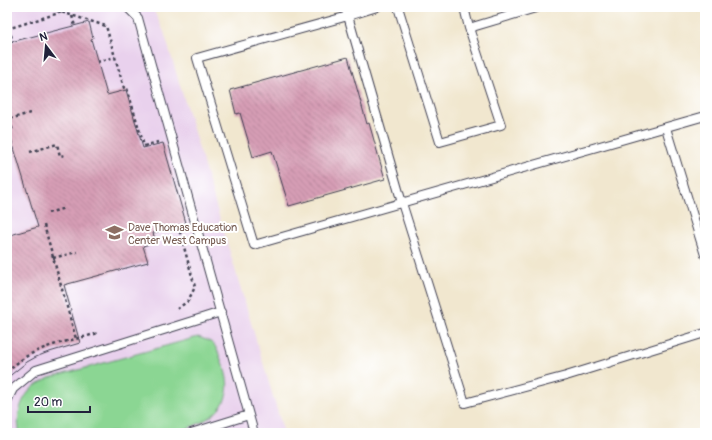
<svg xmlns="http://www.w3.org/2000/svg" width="712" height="440" font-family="Pangolin,sans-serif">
<defs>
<pattern id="building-back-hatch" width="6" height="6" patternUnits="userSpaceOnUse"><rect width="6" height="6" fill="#d79eb6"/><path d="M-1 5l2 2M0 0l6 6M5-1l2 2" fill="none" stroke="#ae8095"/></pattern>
</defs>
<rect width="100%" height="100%" fill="#fff"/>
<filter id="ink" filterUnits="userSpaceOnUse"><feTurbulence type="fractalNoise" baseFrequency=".025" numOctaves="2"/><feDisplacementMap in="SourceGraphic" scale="8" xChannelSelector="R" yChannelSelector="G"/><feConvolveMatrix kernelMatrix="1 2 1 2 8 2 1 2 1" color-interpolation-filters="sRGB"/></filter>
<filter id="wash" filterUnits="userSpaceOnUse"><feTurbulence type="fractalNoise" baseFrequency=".012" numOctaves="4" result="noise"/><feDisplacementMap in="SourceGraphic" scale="16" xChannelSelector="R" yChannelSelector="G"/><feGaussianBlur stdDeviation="0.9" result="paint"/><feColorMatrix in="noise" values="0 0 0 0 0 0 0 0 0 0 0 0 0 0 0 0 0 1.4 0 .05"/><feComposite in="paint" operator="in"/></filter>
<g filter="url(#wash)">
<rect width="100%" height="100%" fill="#f1e7cf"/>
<!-- built -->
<path fill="#e9d1ed" d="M 7,7 L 152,7 L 164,32 L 284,433 L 7,433 Z"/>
<!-- green -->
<path fill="#8bd693" stroke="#567c67" d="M 198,337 C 217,343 215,345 222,362 C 241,406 209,423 172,433 L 20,433 C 15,417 21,396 35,386 C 39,383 45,381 49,378 Z"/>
<g id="blocks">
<!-- building -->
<path fill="url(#building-back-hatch)" d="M 89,22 L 93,38 L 91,39 L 107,95 L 126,90 L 143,148 L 163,143 L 186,223 L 153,233 L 156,242 L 143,246 L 148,262 L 64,285 L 80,343 L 46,353 L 36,357 L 27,362 L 7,378 L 7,236 L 38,227 L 7,125 L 7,43 Z
M 348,57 L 367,124 L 369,123 L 385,179 L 289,206 L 272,151 L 253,157 L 240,113 L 236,114 L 230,90 Z"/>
</g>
</g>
<g filter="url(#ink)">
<use href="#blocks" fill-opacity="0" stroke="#414051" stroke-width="1"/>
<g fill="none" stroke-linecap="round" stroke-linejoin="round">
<defs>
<path id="service" d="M 127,7 L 138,18 L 254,433
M 345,7 L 348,16 L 197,58 L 254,245 L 705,116
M 377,7 L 348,16 L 402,203 L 465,403 L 566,376 L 705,333
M 398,7 L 440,142 L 501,125 L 469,28
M 464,7 L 469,28 L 539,7
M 666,128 L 705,255
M 7,401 L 13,389 L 36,370 L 221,312
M 191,433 L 249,415"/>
</defs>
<!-- service casing -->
<use href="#service" stroke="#414051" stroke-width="10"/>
<!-- path -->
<path stroke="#414051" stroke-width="2.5" stroke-dasharray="3 3" stroke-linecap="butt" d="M 45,7 L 106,26 L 124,88 L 127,88 L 144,146 L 158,142
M 72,16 L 75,26
M 7,29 L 62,12
M 9,29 L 13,42
M 97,62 L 115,57
M 7,109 L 13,132
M 10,119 L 30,113
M 30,152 L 57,144 L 60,156 L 65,155
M 48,213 L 65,208
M 44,225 L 76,339
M 53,258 L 77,252
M 177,309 L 188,301 L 195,287 L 179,229 L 183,228
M 8,373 C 27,346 69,342 98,333"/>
<!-- service -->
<use href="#service" stroke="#fff" stroke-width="8"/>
</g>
</g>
<!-- icons -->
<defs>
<symbol id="school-bare" viewBox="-9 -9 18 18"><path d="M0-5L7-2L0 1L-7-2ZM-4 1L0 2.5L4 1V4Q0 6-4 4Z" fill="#8d6e63" stroke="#fff" stroke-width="2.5" paint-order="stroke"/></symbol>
</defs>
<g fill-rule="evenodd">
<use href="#school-bare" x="102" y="220" width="25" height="25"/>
</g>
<g text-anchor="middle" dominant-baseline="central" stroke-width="4" stroke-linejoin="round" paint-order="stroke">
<!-- education labels -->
<g font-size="11" fill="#785e54" stroke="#fff" text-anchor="start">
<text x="128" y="227">Dave Thomas Education<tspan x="128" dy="13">Center West Campus</tspan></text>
</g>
</g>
<!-- margin -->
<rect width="712" height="440" fill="none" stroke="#fff" stroke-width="24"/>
<!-- north arrow -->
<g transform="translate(46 46) rotate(344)" stroke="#ffffff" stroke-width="3" paint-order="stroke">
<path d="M0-3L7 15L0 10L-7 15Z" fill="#22223b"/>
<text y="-6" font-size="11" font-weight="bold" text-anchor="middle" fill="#22223b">N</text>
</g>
<!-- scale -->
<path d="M28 406v6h62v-6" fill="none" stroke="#22223b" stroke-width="2"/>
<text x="34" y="406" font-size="12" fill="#22223b" stroke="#ffffff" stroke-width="3" paint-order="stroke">20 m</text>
</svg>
